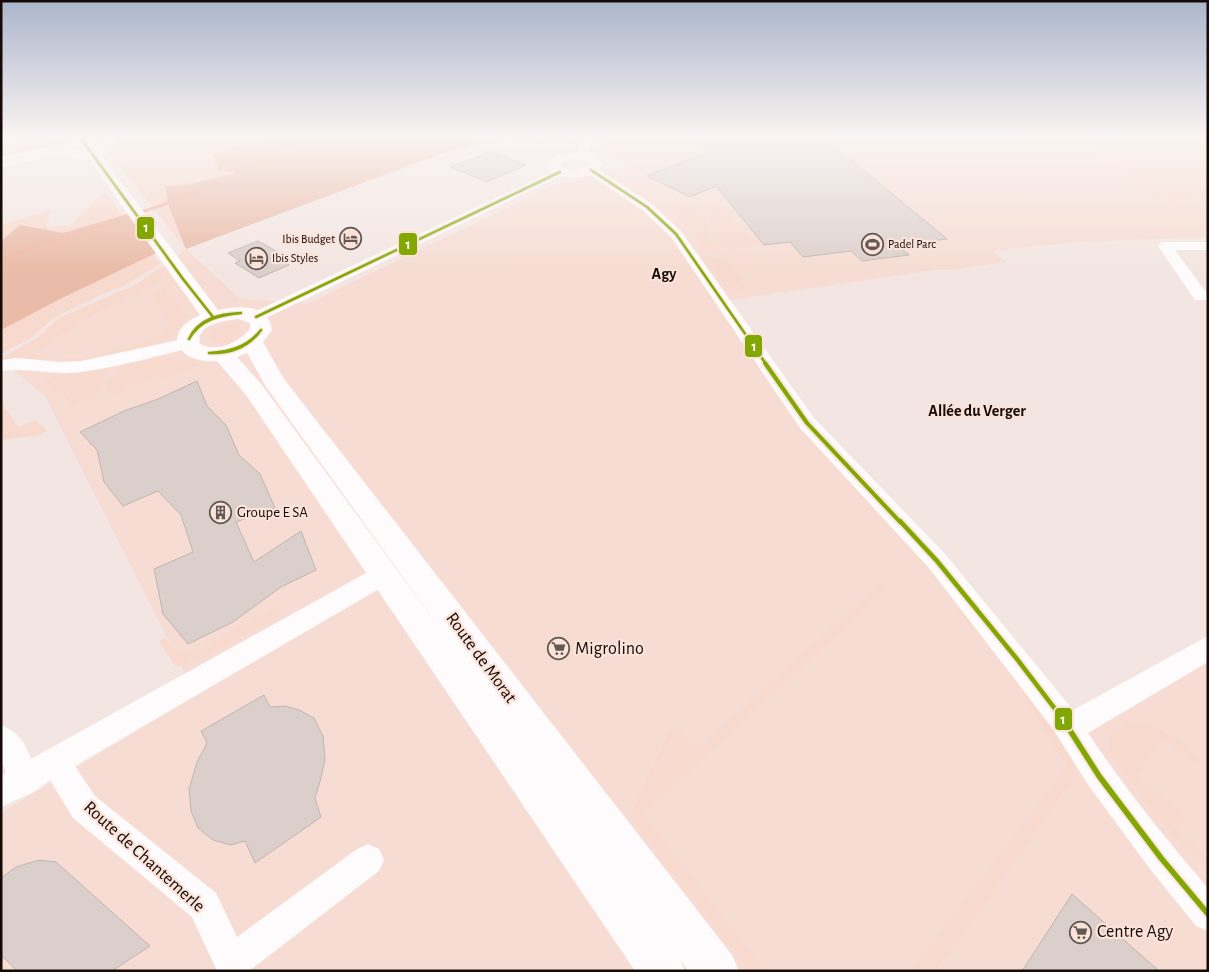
<svg xmlns="http://www.w3.org/2000/svg" width="1209" height="972" font-family="'Alegreya Sans',sans-serif">
<rect width="100%" height="100%" fill="#f3e6e2"/>
<!-- built -->
<path fill="#f6dcd2" d="M 597,137 L 1208,137 L 1208,237 L 1076,242 L 993,251 L 1006,262 L 951,270 L 934,270 L 724,301 L 794,406 L 1063,719 L 1208,662 L 1208,971 L 1,971 L 1,813 L 196,695 L 45,396 L 1,360 L 145,282 L 186,249 L 239,298 L 307,304 L 557,184 L 627,167 Z"/>
<!-- green -->
<path fill="#f8d9cd" d="M 61,137 L 71,138 L 37,153 L 1,161 L 1,152 Z
M 96,137 L 264,137 L 226,149 L 238,173 L 190,184 L 165,186 L 169,207 L 186,249 L 97,138 L 99,144 L 97,145 L 94,138 Z
M 489,137 L 524,137 L 559,142 L 573,137 L 582,137 L 577,145 L 560,143 L 559,144 L 504,140 L 443,153 L 487,139 Z
M 1110,137 L 1208,137 L 1208,198 L 1167,203 L 1089,151 Z
M 106,193 L 160,264 L 122,287 L 111,290 L 53,318 L 34,336 L 1,354 L 1,225 L 51,210 L 46,227 L 71,225 L 93,202 Z
M 677,197 L 702,211 L 708,222 L 707,237 L 711,242 L 723,250 L 702,252 L 699,247 L 701,244 L 686,226 L 661,204 Z
M 718,200 L 751,238 L 758,238 L 764,245 L 728,249 L 722,246 L 712,237 L 711,215 L 695,203 Z
M 725,257 L 747,289 L 727,288 L 708,260 Z
M 161,267 L 162,279 L 87,318 L 31,354 L 50,357 C 35,362 17,356 1,358 L 37,338 L 59,318 L 137,284 Z
M 165,288 L 185,317 C 181,349 88,361 61,363 L 61,359 C 80,360 96,357 114,350 C 117,348 122,349 125,348 C 141,345 159,338 170,326 L 155,295 Z
M 229,323 L 238,325 L 242,329 C 237,341 218,347 208,338 L 213,329 Z
M 168,358 L 199,365 L 161,378 L 160,375 L 124,386 L 124,390 L 113,394 L 107,392 L 107,383 L 120,372 L 120,368 L 123,365 Z
M 104,370 L 107,374 L 93,398 L 86,402 L 85,399 L 78,401 L 78,404 L 72,404 L 65,397 L 70,395 L 68,392 L 62,395 L 45,384 L 45,382 L 52,377 Z
M 1,396 L 4,407 L 19,427 L 35,420 L 46,429 L 46,431 L 40,435 L 1,440 Z
M 880,585 L 887,587 L 642,814 L 764,971 L 750,971 L 630,816 L 670,731 L 677,729 L 697,750 Z
M 283,605 L 276,618 L 200,659 L 193,657 L 179,667 L 175,666 L 159,641 L 165,638 L 178,655 L 199,650 Z
M 962,607 L 1025,686 L 1072,762 L 1074,776 L 935,971 L 913,971 L 1067,767 L 1019,687 L 993,651 L 956,609 Z
M 1129,723 C 1158,725 1185,740 1200,764 L 1162,737 L 1135,777 L 1185,815 L 1175,832 L 1208,857 L 1208,864 L 1175,837 L 1112,755 C 1104,738 1115,729 1129,723 Z"/>
<!-- forest -->
<path fill="#eabba8" d="M 264,137 L 489,137 L 487,139 L 443,153 L 186,249 L 169,207 L 165,186 L 190,184 L 236,173 L 218,170 L 213,155 L 226,149 Z
M 127,214 L 156,253 L 60,299 L 1,330 L 1,241 L 20,225 L 63,233 Z"/>
<g fill="none" stroke-linecap="round" stroke-linejoin="round">
<!-- stream -->
<path fill="#f0b7a0" fill-rule="evenodd" d="M 331,137 L 337,137 L 272,158 L 259,161 L 252,168 L 218,184 L 162,207 L 114,222 L 87,234 L 36,247 L 1,262 L 1,259 L 32,245 L 83,232 L 110,220 L 158,205 L 216,182 L 250,166 L 257,159 Z"/>
</g>
<!-- building -->
<path fill="#dbcfcb" stroke="#c2b6b2" d="M 732,137 L 823,137 L 947,239 L 897,245 L 909,255 L 862,261 L 851,251 L 803,257 L 790,242 L 764,245 L 716,186 L 690,197 L 647,176 L 708,152 L 698,140 Z
M 491,152 L 526,165 L 487,182 L 450,167 Z
M 258,241 L 278,252 L 272,255 L 289,265 L 259,278 L 235,263 L 240,261 L 228,253 Z
M 197,381 L 207,406 L 226,425 L 239,455 L 260,474 L 275,508 L 236,522 L 254,562 L 301,531 L 316,570 L 281,587 L 233,622 L 188,644 L 163,614 L 154,569 L 193,552 L 181,515 L 158,491 L 123,506 L 104,482 L 97,450 L 80,432 L 124,411 L 158,399 Z
M 264,695 L 270,707 L 285,706 L 299,710 L 314,718 L 323,736 L 325,759 L 321,778 L 315,798 L 321,817 L 255,863 L 245,841 L 231,845 L 213,840 L 198,828 L 191,811 L 189,789 L 197,762 L 207,743 L 201,731 Z
M 39,860 L 56,862 L 150,946 L 112,971 L 17,971 L 1,955 L 1,878 L 16,867 Z
M 1072,894 L 1159,971 L 1022,971 Z"/>
<g fill="none" stroke-linecap="round" stroke-linejoin="round">
<!-- minor -->
<path fill="#fdfbfb" fill-rule="evenodd" d="M 583,137 L 595,137 L 588,154 L 593,155 L 602,164 L 599,170 L 652,204 L 681,231 L 814,418 L 945,554 L 1073,710 L 1208,636 L 1208,662 L 1088,733 C 1124,787 1165,838 1208,888 L 1208,931 L 1196,926 L 1150,869 L 1089,786 L 1053,729 L 929,568 L 800,428 L 671,237 L 642,210 L 590,175 L 574,178 L 561,176 L 262,320 L 250,320 L 248,317 L 250,314 L 551,172 L 547,168 L 549,160 L 556,155 L 577,153 ZM 575,160 L 585,161 L 590,165 L 574,171 L 559,167 L 563,161 Z
M 1165,242 L 1208,242 L 1208,250 L 1175,250 L 1208,295 L 1207,300 L 1195,300 L 1158,246 L 1160,243 Z
M 188,338 L 194,339 L 197,343 L 194,347 C 157,356 119,367 81,372 C 54,376 28,367 1,371 L 1,360 L 18,358 L 60,362 L 81,361 Z
M 383,565 L 391,568 L 395,575 L 391,582 L 75,766 L 95,796 L 216,893 L 237,937 L 357,849 L 368,844 L 379,849 L 384,860 L 379,871 L 249,971 L 217,971 L 192,917 L 73,818 L 50,780 L 34,792 L 1,807 L 1,775 L 6,773 L 1,760 L 1,725 C 18,732 25,742 31,759 L 375,568 Z"/>
<!-- major -->
<path fill="#fdfbfb" fill-rule="evenodd" d="M 73,137 L 87,137 L 218,310 C 239,305 269,304 272,330 L 263,342 L 284,379 L 732,955 L 739,971 L 688,971 L 680,960 L 685,971 L 635,971 L 246,395 L 217,361 C 179,364 159,333 200,315 ZM 238,319 L 250,323 L 250,329 C 238,343 217,353 200,344 C 195,324 224,321 238,319 ZM 247,353 L 266,387 L 441,630 L 262,385 L 237,357 Z"/>
<!-- highway -->
<path fill="#fdfbfb" fill-rule="evenodd" d="M 28,137 L 26,140 L 1,146 L 1,138 Z
M 106,137 L 121,137 L 99,159 L 94,161 L 54,156 L 1,167 L 1,157 L 54,146 L 91,151 Z"/>
<defs>
<path id="bus-1-far3" d="M 80,137 L 183,279 L 213,317
M 591,170 L 647,207 L 676,234 L 766,364
M 256,317 L 560,172
M 189,339 C 199,318 220,314 241,313
M 189,339 C 200,319 220,315 241,313
M 209,353 C 230,354 248,348 261,330
M 209,353 C 230,352 247,347 261,330"/>
<path id="bus-1-far2" d="M 765,363 L 807,423 L 901,523"/>
<path id="bus-1-far1" d="M 900,521 L 937,561 L 1017,659 L 1065,722"/>
<path id="bus-1" d="M 1064,721 L 1099,776 L 1161,858 L 1208,914"/>
</defs>
<!-- bus-1-far3 casing -->
<use href="#bus-1-far3" stroke="#fbe3da" stroke-width="5"/>
<!-- bus-1-far2 casing -->
<use href="#bus-1-far2" stroke="#fbe3da" stroke-width="8"/>
<!-- bus-1-far1 casing -->
<use href="#bus-1-far1" stroke="#fbe3da" stroke-width="8"/>
<!-- bus-1 casing -->
<use href="#bus-1" stroke="#fbe3da" stroke-width="9"/>
<!-- bus-1-far3 -->
<use href="#bus-1-far3" stroke="#81a700" stroke-width="2.5"/>
<!-- bus-1-far2 -->
<use href="#bus-1-far2" stroke="#81a700" stroke-width="4"/>
<!-- bus-1-far1 -->
<use href="#bus-1-far1" stroke="#81a700" stroke-width="4.5"/>
<!-- bus-1 -->
<use href="#bus-1" stroke="#81a700" stroke-width="5.5"/>
</g>
<!-- sky -->
<linearGradient id="sky" x2="0" y2="1"><stop stop-color="#abb5cb"/><stop offset="0.5" stop-color="#faf4f2"/><stop offset="1" stop-color="#faf4f2" stop-opacity="0"/></linearGradient>
<rect width="1209" height="273" fill="url(#sky)"/>
<!-- icons -->
<defs>
<symbol id="hotel-ring" viewBox="-11 -11 22 22"><circle r="9.5" fill="#fbe3da" stroke="#625854" stroke-width="1.5"/><path d="M-6-4.5h1.5V1H6V5H4.5V3h-9V5H-6ZM-4 0a1.8 1.8 0 1 1 3.6 0ZM.5 0V-2.5h3Q6-2.5 6 0Z" fill="#625854"/></symbol>
<symbol id="stadium-ring" viewBox="-11 -11 22 22"><circle r="9.5" fill="#fbe3da" stroke="#625854" stroke-width="1.5"/><path d="M0-5a6.5 5 0 1 0 0 10a6.5 5 0 1 0 0-10ZM-3.5-1.8h7v3.6h-7Z" fill="#625854"/></symbol>
<symbol id="building-ring" viewBox="-11 -11 22 22"><circle r="9.5" fill="#fbe3da" stroke="#625854" stroke-width="1.5"/><path d="M-4-6H4V6H1V3H-1V6H-4ZM-2.5-4.3h1.7v1.8h-1.7ZM.8-4.3h1.7v1.8H.8ZM-2.5-1h1.7V.8h-1.7ZM.8-1h1.7V.8H.8Z" fill="#625854"/></symbol>
<symbol id="supermarket-ring" viewBox="-11 -11 22 22"><circle r="9.5" fill="#fbe3da" stroke="#625854" stroke-width="1.5"/><path d="M-6-5.5h2.5l.6 2H6L4.5 2H-2.5L-4.4-4H-6ZM-1.5 3.2a1.3 1.3 0 1 0 .1 0ZM3 3.2a1.3 1.3 0 1 0 .1 0Z" fill="#625854"/></symbol>
</defs>
<g fill-rule="evenodd">
<use href="#hotel-ring" x="338" y="226" width="25" height="25"/>
<use href="#stadium-ring" x="860" y="232" width="25" height="25"/>
<use href="#hotel-ring" x="244" y="246" width="25" height="25"/>
<use href="#building-ring" x="208" y="500" width="25" height="25"/>
<use href="#supermarket-ring" x="546" y="636" width="25" height="25"/>
<use href="#supermarket-ring" x="1068" y="920" width="25" height="25"/>
</g>
<g text-anchor="middle" dominant-baseline="central" stroke-width="4.5" stroke-linejoin="round" paint-order="stroke">
<!-- far-poi labels -->
<g font-size="12" fill="#140b07" stroke="#fbe3da" text-anchor="start">
<text x="335" y="239" text-anchor="end">Ibis Budget</text>
<text x="888" y="244">Padel Parc</text>
<text x="272" y="258">Ibis Styles</text>
</g>
<!-- poi labels -->
<g font-size="15" fill="#140b07" stroke="#fbe3da" text-anchor="start">
<text x="237" y="512">Groupe E SA</text>
</g>
<!-- far-district labels -->
<g font-size="16" font-weight="bold" fill="#140b07" stroke="#fbe3da">
<text x="664" y="274">Agy</text>
</g>
<!-- neighbourhood labels -->
<g font-size="16" font-weight="bold" fill="#140b07" stroke="#fbe3da">
<text x="977" y="411">Allée du Verger</text>
</g>
<!-- near-poi labels -->
<g font-size="18" fill="#140b07" stroke="#fbe3da" text-anchor="start">
<text x="575" y="649">Migrolino</text>
<text x="1097" y="932">Centre Agy</text>
</g>
<!-- near-street labels -->
<g font-size="18" fill="#140b07" stroke="#fbe3da">
<text transform="translate(481 658) rotate(54)">Route de Morat</text>
<text transform="translate(144 857) rotate(42)">Route de Chantemerle</text>
</g>
</g>
<g stroke="#fbe3da" stroke-width="2">
<rect x="136" y="216" width="19" height="24" rx="5" fill="#81a700"/>
<rect x="398" y="232" width="20" height="24" rx="5" fill="#81a700"/>
<rect x="744" y="334" width="19" height="24" rx="5" fill="#81a700"/>
<rect x="1054" y="707" width="19" height="24" rx="5" fill="#81a700"/>
</g>
<g font-size="14" text-anchor="middle" font-weight="bold" fill="#fff">
<text x="146" y="232">1</text>
<text x="408" y="249">1</text>
<text x="754" y="351">1</text>
<text x="1063" y="724">1</text>
</g>
<!-- border -->
<rect width="1209" height="972" fill="none" stroke="#140b07" stroke-width="5"/>
</svg>
